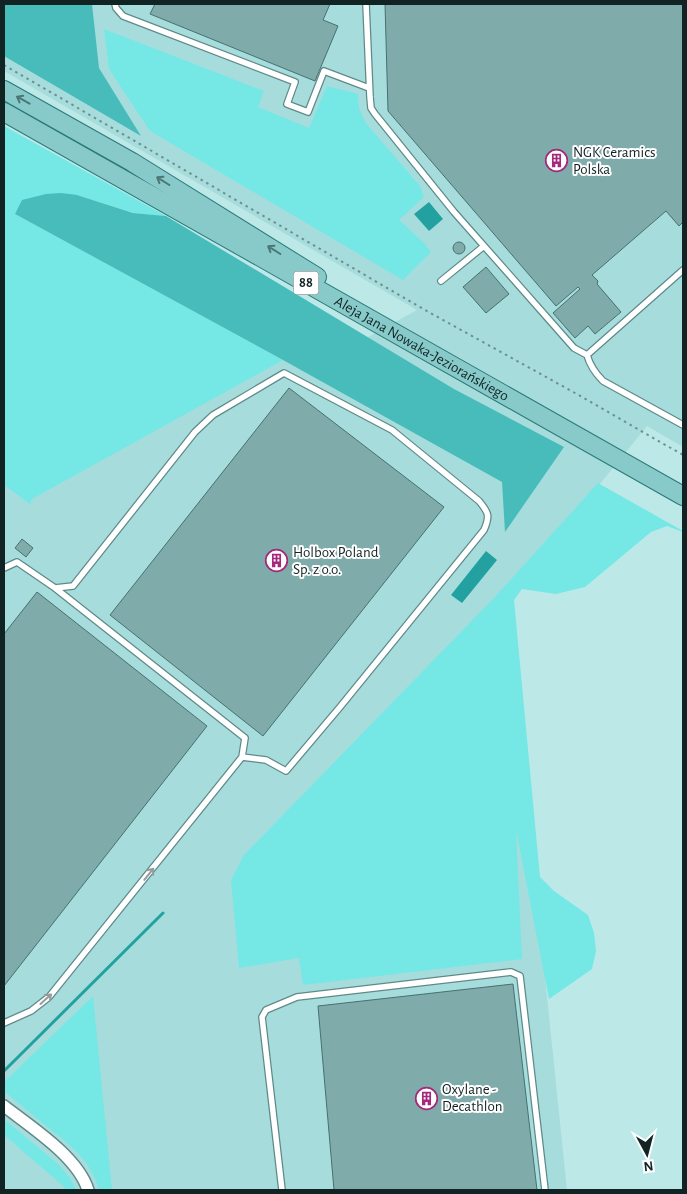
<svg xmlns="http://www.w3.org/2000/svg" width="687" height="1194" font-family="'Alegreya Sans',sans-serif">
<rect width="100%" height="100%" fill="#bce9e8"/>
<!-- built -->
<path fill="#a6dddc" d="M 4,4 L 683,4 L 683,447 L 647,426 L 506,600 L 567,1190 L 4,1190 L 4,473 L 283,360 L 368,337 L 417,310 L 4,71 Z"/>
<!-- green -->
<path fill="#75e7e5" d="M 104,29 L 264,91 L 258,107 L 309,128 L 327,86 L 358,94 L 359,108 L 365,122 L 420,186 L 424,197 L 399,220 L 425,244 L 431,252 L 403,280 L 150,131 L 109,69 Z
M 4,126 L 166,216 L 133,213 L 77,195 L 15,214 L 283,360 L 32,499 L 30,504 L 4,485 Z
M 598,483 L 683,531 L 683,532 L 667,526 L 651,532 L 585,587 L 556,594 L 522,589 L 514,600 L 540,877 L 554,891 L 588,915 L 594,933 L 596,951 L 592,969 L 549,999 L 516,830 L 522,959 L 303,985 L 299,958 L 239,968 L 231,880 L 244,855 L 493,599 Z
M 93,996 L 112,1190 L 99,1190 C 91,1160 69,1144 46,1126 C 32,1114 18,1103 4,1091 L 4,1082 Z
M 4,1119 L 59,1165 L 70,1178 L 76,1190 L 66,1190 L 62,1185 L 4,1135 Z"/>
<!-- forest -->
<path fill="#48bcbb" d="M 4,4 L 92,4 L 99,68 L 141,136 L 4,56 Z
M 61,193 L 77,195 L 133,213 L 166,216 L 454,389 L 564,447 L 505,532 L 502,482 L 283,360 L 15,214 L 22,200 L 46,194 Z"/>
<!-- water -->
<path fill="#23a1a1" d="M 429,202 L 443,219 L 429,231 L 414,214 Z
M 486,551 L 497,560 L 462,603 L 451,595 Z"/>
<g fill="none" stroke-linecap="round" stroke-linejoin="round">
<!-- stream -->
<path stroke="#23a1a1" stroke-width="3" d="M 4,1071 L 163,913"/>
</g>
<!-- building -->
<path fill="#7fabaa" stroke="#477170" d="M 155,4 L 330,4 L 323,20 L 338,26 L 315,81 L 150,14 Z
M 385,4 L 683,4 L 683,222 L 679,226 L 666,211 L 592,275 L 598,281 L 597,284 L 621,312 L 595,334 L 588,326 L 575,338 L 553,313 L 580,289 L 578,287 L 556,306 L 388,111 Z
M453 248a6 6 0 1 1 12 0a6 6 0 1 1-12 0Z
M 486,267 L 509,294 L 486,313 L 463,287 Z
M 289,388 L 444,507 L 263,736 L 110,615 Z
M 22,539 L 33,548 L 26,557 L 15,548 Z
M 37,592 L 207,726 L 4,986 L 4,634 Z
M 513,984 L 537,1190 L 334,1190 L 318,1006 Z"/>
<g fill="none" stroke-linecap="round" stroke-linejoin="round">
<defs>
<path id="service" d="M 115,4 L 116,8 L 123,16 L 295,82 L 287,104 L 308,112 L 324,71 L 369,88
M 366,4 L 370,97 L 371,108 L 375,114 L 454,212 L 574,348 L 587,355 L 683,270
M 441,281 L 484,246
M 587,355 C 590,366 595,373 603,381 L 683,425
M 4,568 L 17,562 L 55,588 L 73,586 L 195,432 L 213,415 L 284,373 L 392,430 L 479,501 C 489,513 490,516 484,530 L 340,707 L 286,771 L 266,760 L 242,757
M 4,1023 L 31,1011 L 49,997 L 242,757 L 245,738 L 55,588
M 282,1190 L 262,1017 L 266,1010 L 297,997 L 511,972 L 520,976 L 545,1190"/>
<path id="minor" d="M 4,1106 C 31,1127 78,1157 88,1190"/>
<g id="primary">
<path d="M 4,90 L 132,162 L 317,277"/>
<path id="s1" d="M 4,112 L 683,496"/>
</g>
</defs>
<!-- service casing -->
<use href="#service" stroke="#5f8a89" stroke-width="8"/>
<!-- minor casing -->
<use href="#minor" stroke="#5f8a89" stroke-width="14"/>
<!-- primary casing -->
<use href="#primary" stroke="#2a7878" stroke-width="20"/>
<!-- path -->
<path stroke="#6e8f8f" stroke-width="2" stroke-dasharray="2.5 4" stroke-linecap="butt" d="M 4,65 L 425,310 L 575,393 L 683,455"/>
<!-- service -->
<use href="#service" stroke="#fff" stroke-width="5.5"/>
<!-- minor -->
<use href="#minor" stroke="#fff" stroke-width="11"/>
<!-- primary -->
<use href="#primary" stroke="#87cac9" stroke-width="18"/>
</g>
<!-- one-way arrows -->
<defs><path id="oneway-shaft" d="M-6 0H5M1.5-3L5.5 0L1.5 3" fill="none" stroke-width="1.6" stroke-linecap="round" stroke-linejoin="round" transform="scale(1.25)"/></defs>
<g stroke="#4c7676">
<use href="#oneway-shaft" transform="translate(23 100) rotate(-151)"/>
<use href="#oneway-shaft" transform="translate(163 181) rotate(-148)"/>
<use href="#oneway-shaft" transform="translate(274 250) rotate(-148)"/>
</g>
<g stroke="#949c9c">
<use href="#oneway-shaft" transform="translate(149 874) rotate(-51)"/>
<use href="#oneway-shaft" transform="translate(46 999) rotate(-42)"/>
</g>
<!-- icons -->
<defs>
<symbol id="building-ring" viewBox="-11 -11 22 22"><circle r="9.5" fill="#fff" stroke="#a4287b" stroke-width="1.5"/><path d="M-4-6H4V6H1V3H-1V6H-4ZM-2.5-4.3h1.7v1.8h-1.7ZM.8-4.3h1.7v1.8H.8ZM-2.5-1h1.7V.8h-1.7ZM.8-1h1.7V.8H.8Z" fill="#a4287b"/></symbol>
</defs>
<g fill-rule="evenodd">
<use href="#building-ring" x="544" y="148" width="25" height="25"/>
<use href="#building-ring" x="264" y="548" width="25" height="25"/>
<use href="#building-ring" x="414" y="1086" width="25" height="25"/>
</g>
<g text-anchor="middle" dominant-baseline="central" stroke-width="4" stroke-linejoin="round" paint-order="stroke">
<!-- shield labels -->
<rect fill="#fff" stroke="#586565" stroke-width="1" x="293.5" y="271.5" width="25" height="23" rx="4"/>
<g font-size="14" font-weight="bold" fill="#112323">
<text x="306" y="283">88</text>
</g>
<!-- poi labels -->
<g font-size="15" fill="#112323" stroke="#fff" text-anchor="start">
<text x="573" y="152">NGK Ceramics<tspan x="573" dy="17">Polska</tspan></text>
<text x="293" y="552">Holbox Poland<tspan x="293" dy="17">Sp. z o.o.</tspan></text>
<text x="442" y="1089">Oxylane -<tspan x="442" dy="17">Decathlon</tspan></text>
</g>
<!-- street labels -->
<g font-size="15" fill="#112323" stroke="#fff">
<text stroke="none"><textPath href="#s1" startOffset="480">Aleja Jana Nowaka-Jeziorańskiego</textPath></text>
</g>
</g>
<!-- border -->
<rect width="687" height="1194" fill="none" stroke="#112323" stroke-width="10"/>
<!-- north arrow -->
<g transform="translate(647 1154) rotate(173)" stroke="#ffffff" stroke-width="4" paint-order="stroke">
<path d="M0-4L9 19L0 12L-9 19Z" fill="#112323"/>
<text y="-8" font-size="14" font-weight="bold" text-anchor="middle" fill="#112323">N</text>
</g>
</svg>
